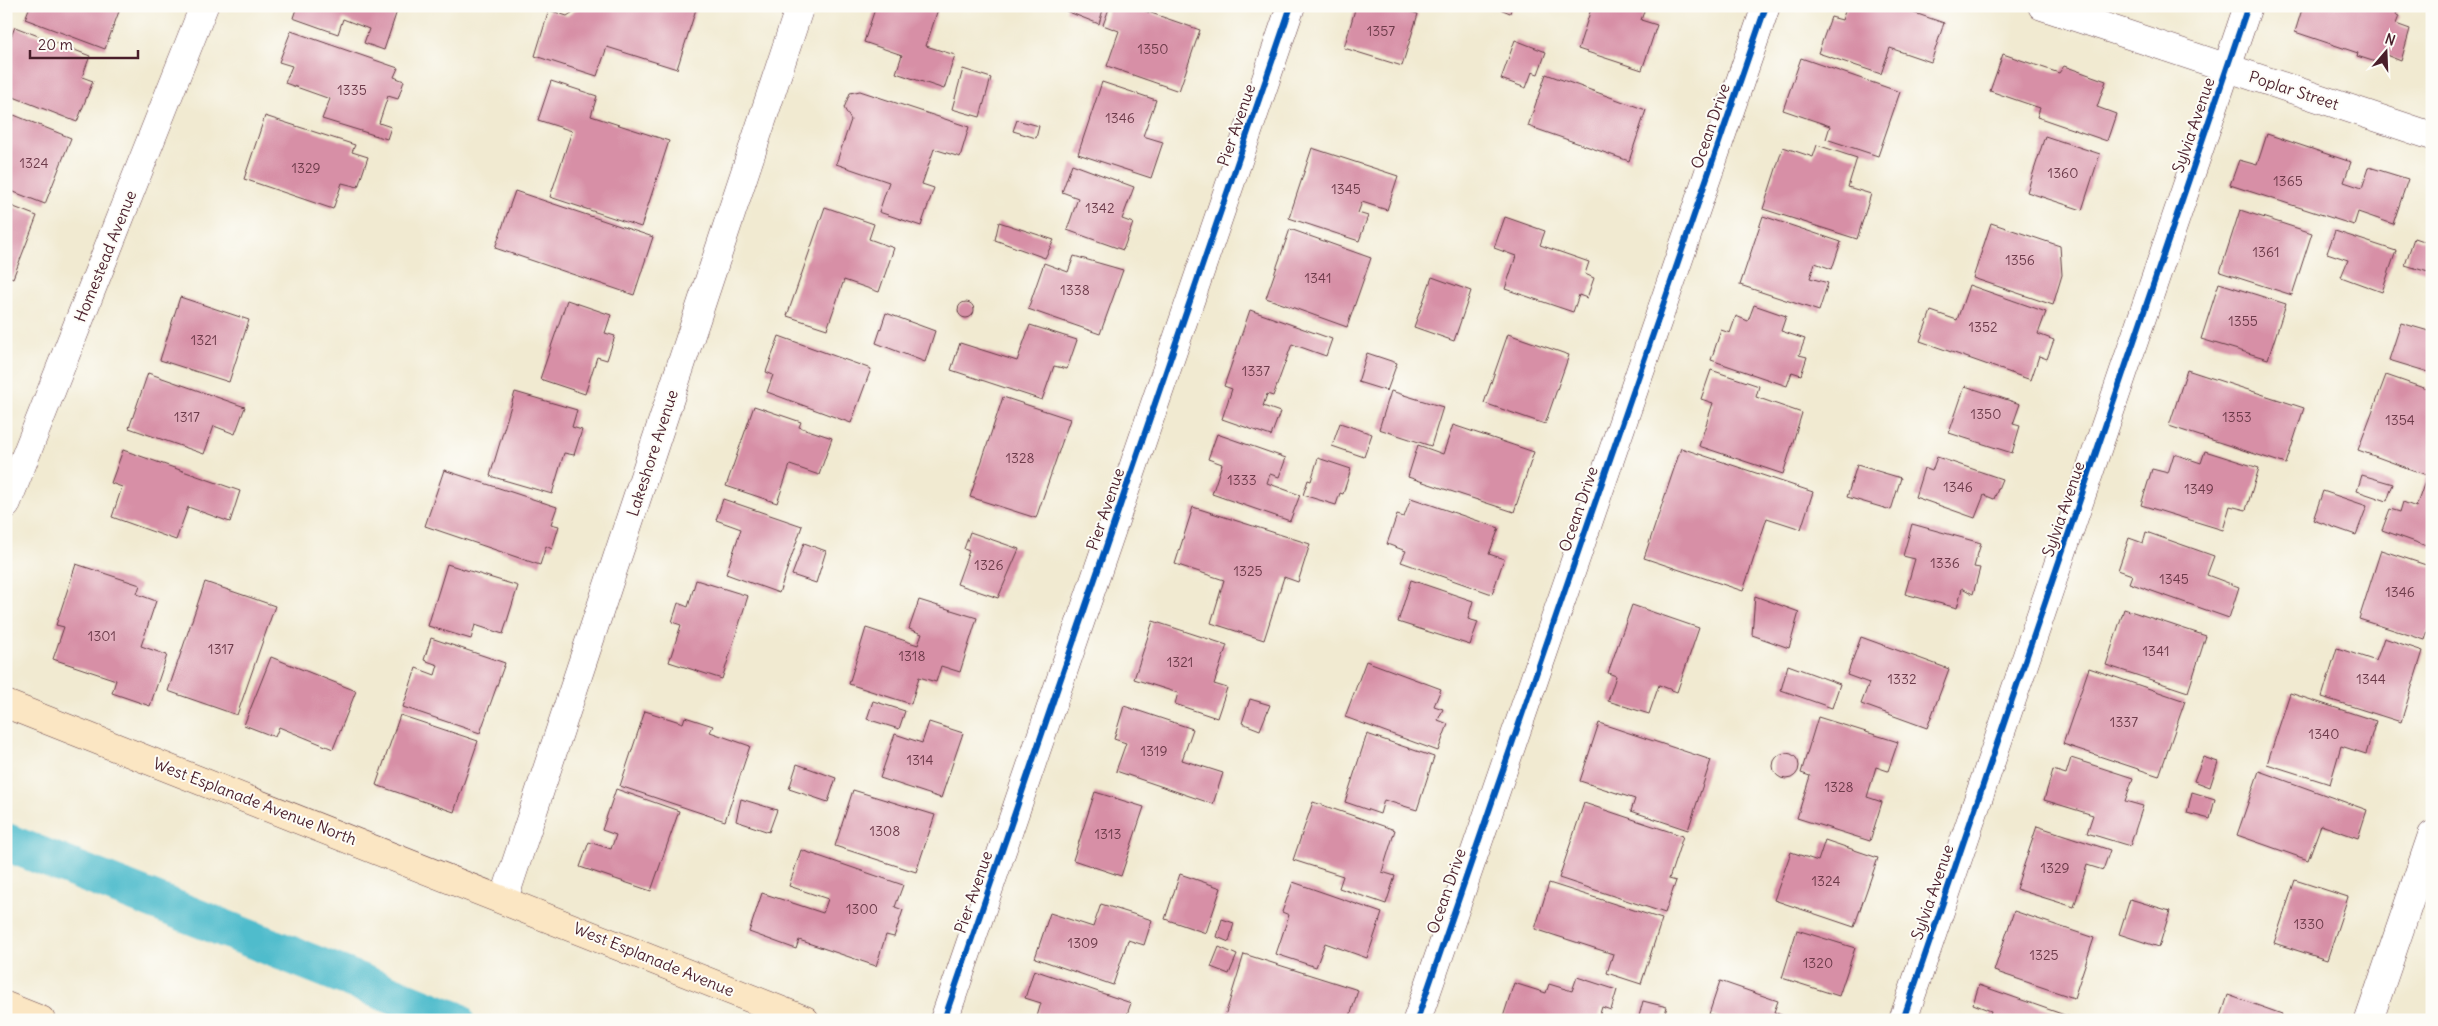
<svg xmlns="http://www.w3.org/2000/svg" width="2438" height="1026" font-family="Delius,sans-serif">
<rect width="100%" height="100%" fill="#fdfcf7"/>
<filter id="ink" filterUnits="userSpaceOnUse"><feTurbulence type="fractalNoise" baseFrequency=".02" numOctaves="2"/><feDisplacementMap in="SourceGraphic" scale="10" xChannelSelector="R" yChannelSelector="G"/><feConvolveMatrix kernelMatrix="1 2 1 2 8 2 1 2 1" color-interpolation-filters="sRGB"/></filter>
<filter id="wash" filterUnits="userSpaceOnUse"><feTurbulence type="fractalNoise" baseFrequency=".0096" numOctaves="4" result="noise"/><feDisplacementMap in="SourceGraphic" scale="20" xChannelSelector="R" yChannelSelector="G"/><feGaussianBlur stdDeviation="1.12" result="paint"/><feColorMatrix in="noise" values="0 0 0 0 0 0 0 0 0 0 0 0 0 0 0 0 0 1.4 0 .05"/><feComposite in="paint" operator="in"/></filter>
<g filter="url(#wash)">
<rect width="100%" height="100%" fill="#f1ead1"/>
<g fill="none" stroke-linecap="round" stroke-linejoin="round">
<!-- canal -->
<path stroke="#50bccc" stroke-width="38" d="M 6,842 L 455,1020"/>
</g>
<g id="blocks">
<!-- building -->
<path fill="#d78fa6" d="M 30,6 L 121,6 L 105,49 L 25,19 Z
M 297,6 L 394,6 L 398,8 L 384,50 L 364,43 L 369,29 L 343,19 L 338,34 L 293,18 Z
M 582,6 L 697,6 L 677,69 L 607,47 L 597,76 L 535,56 L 549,10 L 567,16 Z
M 876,6 L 939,6 L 926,46 L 955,55 L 944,89 L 896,73 L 902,55 L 864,42 Z
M 1068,6 L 1104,6 L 1099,24 L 1066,11 Z
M 1110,6 L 1131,6 L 1200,30 L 1179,91 L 1107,66 L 1119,31 L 1103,25 Z
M 1356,6 L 1393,6 L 1418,14 L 1402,66 L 1344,48 Z
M 1493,6 L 1512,6 L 1510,13 Z
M 1592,6 L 1646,6 L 1641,20 L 1657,25 L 1642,70 L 1578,49 Z
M 1847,6 L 1894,6 L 1944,23 L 1931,62 L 1890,48 L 1881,74 L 1818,53 L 1831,17 L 1842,20 Z
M 2303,6 L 2399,6 L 2396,15 L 2399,16 L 2396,24 L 2410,29 L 2401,61 L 2386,55 L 2382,64 L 2357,56 L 2358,53 L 2295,32 Z
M 15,27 L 90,56 L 82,77 L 93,81 L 77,122 L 6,94 L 6,48 Z
M 291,31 L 398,68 L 394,77 L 404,81 L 398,99 L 388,96 L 379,123 L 391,127 L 387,139 L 322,119 L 330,99 L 285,83 L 292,66 L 279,62 Z
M 1515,40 L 1546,52 L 1538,74 L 1532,72 L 1526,88 L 1501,79 Z
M 2003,54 L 2059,73 L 2064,66 L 2106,81 L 2097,107 L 2116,114 L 2107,141 L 2037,117 L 2040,108 L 1990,91 Z
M 1801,58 L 1900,92 L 1878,156 L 1826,139 L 1830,126 L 1783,110 Z
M 963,69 L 991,78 L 980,117 L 952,109 Z
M 1546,74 L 1646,110 L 1629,161 L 1528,126 Z
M 551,81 L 597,96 L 591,116 L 669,141 L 641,227 L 550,197 L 572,131 L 538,120 Z
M 1102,82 L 1156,100 L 1143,136 L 1163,142 L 1151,178 L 1078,154 Z
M 860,91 L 969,127 L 960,157 L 934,149 L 922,184 L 934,188 L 921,226 L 879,212 L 889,182 L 836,164 L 851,120 L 844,108 L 850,93 Z
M 14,115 L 71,138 L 45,204 L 6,189 L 6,135 Z
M 265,116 L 355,145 L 352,152 L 368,157 L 358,187 L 342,183 L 333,209 L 244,179 Z
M 1017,120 L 1039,126 L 1036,138 L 1013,131 Z
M 2267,134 L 2351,162 L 2344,182 L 2362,188 L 2369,167 L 2408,179 L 2393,224 L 2358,212 L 2354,225 L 2230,185 L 2239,160 L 2257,165 Z
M 2045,136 L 2100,154 L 2082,210 L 2027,192 Z
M 1817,145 L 1857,158 L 1848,187 L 1871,194 L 1857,239 L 1763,209 L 1783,147 L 1813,157 Z
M 1312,148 L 1398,176 L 1387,210 L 1362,202 L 1358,213 L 1368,216 L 1359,241 L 1289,218 Z
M 1072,164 L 1134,187 L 1122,219 L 1133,223 L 1123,250 L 1067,230 L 1078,198 L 1062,192 Z
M 515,191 L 653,237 L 634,295 L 495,248 Z
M 6,204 L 37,216 L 13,278 L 6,275 Z
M 825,207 L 874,224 L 869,239 L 894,248 L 879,292 L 844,280 L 827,329 L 787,316 Z
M 2240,210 L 2312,233 L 2292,295 L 2220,272 Z
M 1763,216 L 1841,242 L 1832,269 L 1815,263 L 1810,278 L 1828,283 L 1819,311 L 1740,285 Z
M 1505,217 L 1545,231 L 1540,245 L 1589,262 L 1585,274 L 1594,278 L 1587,298 L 1579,295 L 1573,312 L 1505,289 L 1516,256 L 1494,248 Z
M 999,222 L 1054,240 L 1045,258 L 995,240 Z
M 1991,223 L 2060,246 L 2062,275 L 2053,305 L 1973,278 Z
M 1290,229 L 1371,258 L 1347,327 L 1266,298 Z
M 2335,231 L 2396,251 L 2382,292 L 2341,277 L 2348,260 L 2327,253 Z
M 2414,238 L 2432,244 L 2432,262 L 2428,272 L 2405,265 Z
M 1074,256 L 1123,270 L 1100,334 L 1028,309 L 1044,263 L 1068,272 Z
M 1432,277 L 1471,291 L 1454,341 L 1414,327 Z
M 2219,283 L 2286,304 L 2268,359 L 2201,339 Z
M 1969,285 L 2046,312 L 2038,334 L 2054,340 L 2047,359 L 2039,356 L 2031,380 L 1920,341 L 1931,311 L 1957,320 Z
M 180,297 L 249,320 L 229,382 L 160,360 Z
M 567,300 L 611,315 L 605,333 L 615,336 L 607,360 L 597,357 L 585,394 L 540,379 Z
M958 310a8 8 0 1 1 16 0a8 8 0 1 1-16 0Z
M 1754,305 L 1786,316 L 1781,331 L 1805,339 L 1799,355 L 1807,357 L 1801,375 L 1792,372 L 1787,386 L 1711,360 L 1721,330 L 1730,333 L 1736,316 L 1748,321 Z
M 1250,310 L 1332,339 L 1326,356 L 1292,344 L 1273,396 L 1267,394 L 1263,406 L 1280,412 L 1271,436 L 1222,419 L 1232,389 L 1224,386 Z
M 886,313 L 935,331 L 925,362 L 876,343 Z
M 2401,323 L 2432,332 L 2432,373 L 2389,360 Z
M 1030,325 L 1077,340 L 1067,369 L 1054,366 L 1042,400 L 951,370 L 960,343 L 1017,361 Z
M 1508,334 L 1569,355 L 1545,424 L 1484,403 Z
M 779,336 L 871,369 L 851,423 L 767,392 L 773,375 L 766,372 Z
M 1367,353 L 1397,363 L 1387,391 L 1358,382 Z
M 1711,370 L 1759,386 L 1756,397 L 1802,413 L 1783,474 L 1699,446 L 1713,403 L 1701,399 Z
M 2187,370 L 2304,408 L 2286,464 L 2169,426 Z
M 148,373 L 245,407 L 235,434 L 214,426 L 204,454 L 129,428 Z
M 2386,375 L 2432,391 L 2432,477 L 2358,450 Z
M 1965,386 L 2020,404 L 2013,424 L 2020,426 L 2012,453 L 1949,433 Z
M 1391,391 L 1443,407 L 1431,446 L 1379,429 Z
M 515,392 L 577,410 L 572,427 L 582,430 L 574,455 L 564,453 L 552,494 L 490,476 Z
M 1003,397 L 1070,419 L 1036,518 L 970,497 Z
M 754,406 L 801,422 L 799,427 L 832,438 L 819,475 L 790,465 L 777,503 L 726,486 Z
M 1340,423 L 1372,434 L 1364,457 L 1332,446 Z
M 1453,425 L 1534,452 L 1514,512 L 1408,477 L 1418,445 L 1443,454 Z
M 1217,434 L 1286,458 L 1279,477 L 1270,474 L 1267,483 L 1300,495 L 1290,521 L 1212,494 L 1222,464 L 1208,459 Z
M 1681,448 L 1813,492 L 1801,529 L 1767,518 L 1743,591 L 1644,558 Z
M 123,450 L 240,491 L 230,522 L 188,507 L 176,540 L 112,517 L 122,487 L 111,483 Z
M 2205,451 L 2259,468 L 2246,510 L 2230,506 L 2223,530 L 2141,505 L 2152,469 L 2168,473 L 2174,454 L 2201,463 Z
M 1937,457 L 2002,479 L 1994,499 L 1984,495 L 1975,518 L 1915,497 L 1924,468 L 1932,471 Z
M 1318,458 L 1351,469 L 1343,494 L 1340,493 L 1336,505 L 1303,495 L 1308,480 L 1311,481 Z
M 1857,465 L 1901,478 L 1891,510 L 1847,497 Z
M 444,470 L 557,507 L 551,524 L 559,526 L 552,549 L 546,546 L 540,565 L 425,526 Z
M 2362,475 L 2393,484 L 2387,501 L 2357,491 Z
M 2427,476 L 2432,478 L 2432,548 L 2382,530 L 2390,509 L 2400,512 L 2403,502 L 2416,507 Z
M 2323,491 L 2367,506 L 2356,535 L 2313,520 Z
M 1411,498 L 1499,528 L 1489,554 L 1504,559 L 1492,594 L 1401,562 L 1406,551 L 1387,544 L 1397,515 L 1404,517 Z
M 723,499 L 802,526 L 779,593 L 726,574 L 741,529 L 716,520 Z
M 1193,507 L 1310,544 L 1298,582 L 1284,577 L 1264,640 L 1211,623 L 1224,580 L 1175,564 Z
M 1912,524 L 1981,543 L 1974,567 L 1980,568 L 1973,594 L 1962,588 L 1957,608 L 1905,594 L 1915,559 L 1903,556 Z
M 970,532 L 1019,549 L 998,598 L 957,584 L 969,551 L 964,549 Z
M 2146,532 L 2214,556 L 2207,575 L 2239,587 L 2229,618 L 2129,583 L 2132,575 L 2118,570 L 2129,538 L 2143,543 Z
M 804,543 L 826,551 L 816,583 L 792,575 Z
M 2381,550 L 2432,567 L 2432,618 L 2425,640 L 2359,619 Z
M 76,564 L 140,585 L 137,594 L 156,601 L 141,646 L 167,655 L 150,706 L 112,693 L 116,680 L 53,659 L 64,627 L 56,625 Z
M 447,564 L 518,586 L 503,634 L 475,625 L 471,639 L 428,626 Z
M 696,580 L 748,596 L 722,679 L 669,662 L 681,625 L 672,622 L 678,603 L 688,607 Z
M 1411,580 L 1473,601 L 1468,619 L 1478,622 L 1470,645 L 1398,622 Z
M 205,582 L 275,606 L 237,715 L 168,691 Z
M 1755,596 L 1799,612 L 1789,648 L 1752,635 Z
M 919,600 L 977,618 L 960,672 L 941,666 L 936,682 L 919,677 L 911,704 L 849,684 L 866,628 L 918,645 L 922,634 L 909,629 Z
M 1632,605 L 1699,628 L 1677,692 L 1659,685 L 1649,714 L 1608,701 L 1616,676 L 1608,673 Z
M 2124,609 L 2206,636 L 2188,692 L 2106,665 Z
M 1153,621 L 1227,645 L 1214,684 L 1227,688 L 1217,718 L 1175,704 L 1178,693 L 1134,679 Z
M 1861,637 L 1949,669 L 1927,728 L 1861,704 L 1869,683 L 1847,675 Z
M 431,638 L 505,663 L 480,733 L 403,707 L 416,668 L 435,675 L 438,665 L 424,660 Z
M 2384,638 L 2423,651 L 2401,722 L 2322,697 L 2337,648 L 2376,661 Z
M 271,657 L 356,691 L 333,749 L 279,727 L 275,737 L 244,725 Z
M 1366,661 L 1441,689 L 1434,706 L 1443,709 L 1438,720 L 1448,724 L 1438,751 L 1345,717 Z
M 1788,665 L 1840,684 L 1832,708 L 1781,690 Z
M 2089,668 L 2185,701 L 2159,776 L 2063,744 Z
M 2290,693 L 2376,721 L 2366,754 L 2341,746 L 2330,784 L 2267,764 Z
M 1250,699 L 1270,705 L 1260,730 L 1242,723 Z
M 873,701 L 905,711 L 899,729 L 867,719 Z
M 1124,706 L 1193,729 L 1182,760 L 1223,773 L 1213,804 L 1116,771 L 1126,743 L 1114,739 Z
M 645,711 L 683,723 L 685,717 L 713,726 L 710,732 L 750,746 L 725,821 L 620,786 Z
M 400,715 L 478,741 L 454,812 L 376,785 Z
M 1818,717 L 1898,742 L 1888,771 L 1876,767 L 1867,797 L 1882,802 L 1870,841 L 1797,818 L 1810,776 L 1801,773 Z
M 929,722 L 963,733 L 941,798 L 880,778 L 895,734 L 922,743 Z
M 1599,723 L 1711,760 L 1688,830 L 1631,811 L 1635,799 L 1580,781 Z
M 1367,734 L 1434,757 L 1417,810 L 1384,800 L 1380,814 L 1345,802 Z
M1773 766a13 13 0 1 1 26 0a13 13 0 1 1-26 0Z
M 2203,757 L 2218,762 L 2210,787 L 2194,781 Z
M 2071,758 L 2133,778 L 2125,801 L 2143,806 L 2130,846 L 2087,833 L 2093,815 L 2044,800 L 2053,770 L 2066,774 Z
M 797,764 L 836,778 L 828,802 L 789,789 Z
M 2259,771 L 2367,810 L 2358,838 L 2321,825 L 2308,860 L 2237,835 Z
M 616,789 L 679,811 L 651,891 L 580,867 L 589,842 L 611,849 L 616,835 L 602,830 Z
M 853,790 L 935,815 L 916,872 L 835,846 Z
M 1095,792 L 1144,807 L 1121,876 L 1073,860 Z
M 2192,792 L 2215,799 L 2210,819 L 2187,813 Z
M 741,799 L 777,810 L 769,832 L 736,821 Z
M 1313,802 L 1395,830 L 1382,872 L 1395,876 L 1386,904 L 1339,888 L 1343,876 L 1293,860 Z
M 1584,803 L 1683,836 L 1669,879 L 1676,881 L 1665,913 L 1559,878 Z
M 2037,826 L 2110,850 L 2103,870 L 2087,865 L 2074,907 L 2016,889 Z
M 1825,840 L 1878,858 L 1854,927 L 1774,900 L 1791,852 L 1818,861 Z
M 801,850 L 903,885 L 895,907 L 903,910 L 894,937 L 886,935 L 876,966 L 799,940 L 796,949 L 749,932 L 762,893 L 823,913 L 828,899 L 789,886 Z
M 1180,874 L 1221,888 L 1206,933 L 1165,919 Z
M 2295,880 L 2348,897 L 2327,960 L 2274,943 Z
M 1293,882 L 1382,913 L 1367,958 L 1325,943 L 1316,967 L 1276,954 L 1289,915 L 1282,912 Z
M 1549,883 L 1662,919 L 1641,984 L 1607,973 L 1613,954 L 1535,929 Z
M 2130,899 L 2170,911 L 2159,947 L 2119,934 Z
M 1101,904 L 1152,920 L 1144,945 L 1128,940 L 1113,985 L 1035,958 L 1050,913 L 1093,927 Z
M 2014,911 L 2094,938 L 2074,998 L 1994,971 Z
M 1222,919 L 1234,923 L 1229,942 L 1217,937 Z
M 1797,930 L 1855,948 L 1839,996 L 1782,978 Z
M 1219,947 L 1237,955 L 1229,974 L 1211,967 Z
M 1244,954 L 1358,990 L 1349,1020 L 1235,1020 L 1225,1016 Z
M 1034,970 L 1131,1003 L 1125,1020 L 1036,1020 L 1041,1003 L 1025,998 Z
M 1577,977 L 1617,990 L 1611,1010 L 1602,1007 L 1598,1020 L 1502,1020 L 1514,983 L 1546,993 L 1549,984 L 1572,991 Z
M 1720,981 L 1778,1001 L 1774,1012 L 1793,1020 L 1726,1020 L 1709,1014 Z
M 1979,985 L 2076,1019 L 2076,1020 L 1988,1020 L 1991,1011 L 1973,1004 Z
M 2228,995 L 2282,1014 L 2280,1020 L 2220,1020 Z
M 1643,1001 L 1667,1007 L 1663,1020 L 1638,1020 Z"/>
</g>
</g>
<g filter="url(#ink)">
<use href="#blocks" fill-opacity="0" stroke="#633d44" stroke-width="1"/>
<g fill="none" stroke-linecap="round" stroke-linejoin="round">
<defs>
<path id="street" d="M 2042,6 L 2432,136
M 6,505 L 204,6
M 504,899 L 800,6
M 944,1020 L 1291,6
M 1417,1020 L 1766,6
M 1903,1020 L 2248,6
M 2369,1020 L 2432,835"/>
<path id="secondary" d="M 6,704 L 805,1020
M 6,1006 L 41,1020"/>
</defs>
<!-- street casing -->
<use href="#street" stroke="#633d44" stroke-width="29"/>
<!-- secondary casing -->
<use href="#secondary" stroke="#633d44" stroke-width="29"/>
<!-- street -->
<use href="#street" stroke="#fff" stroke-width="28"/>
<!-- secondary -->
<use href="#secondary" stroke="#fbe6c3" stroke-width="28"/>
<defs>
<path id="cycleway" d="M 944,1020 L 1291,6
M 1417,1020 L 1766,6
M 1903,1020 L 2248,6"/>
</defs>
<!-- cycleway casing -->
<use href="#cycleway" stroke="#fdfcf7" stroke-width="9"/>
<!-- cycleway -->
<use href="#cycleway" stroke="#0057b8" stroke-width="6"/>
</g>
</g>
<g text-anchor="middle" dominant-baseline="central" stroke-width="4" stroke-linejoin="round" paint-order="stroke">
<!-- number labels -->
<g font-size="14" fill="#6d3b4a">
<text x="1381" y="31">1357</text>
<text x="1153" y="49">1350</text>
<text x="352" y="90">1335</text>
<text x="1120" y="118">1346</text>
<text x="34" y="163">1324</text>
<text x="306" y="168">1329</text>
<text x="2063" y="173">1360</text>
<text x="2288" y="181">1365</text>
<text x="1346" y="189">1345</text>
<text x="1100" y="208">1342</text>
<text x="2266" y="252">1361</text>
<text x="2020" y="260">1356</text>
<text x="1318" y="278">1341</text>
<text x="1075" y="290">1338</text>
<text x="2243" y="321">1355</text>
<text x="1983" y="327">1352</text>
<text x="204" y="340">1321</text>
<text x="1256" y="371">1337</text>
<text x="1986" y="414">1350</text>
<text x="187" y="417">1317</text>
<text x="2237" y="417">1353</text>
<text x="2400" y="420">1354</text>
<text x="1020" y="458">1328</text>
<text x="1242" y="480">1333</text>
<text x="1958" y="487">1346</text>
<text x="2199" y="489">1349</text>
<text x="1945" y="563">1336</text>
<text x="989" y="565">1326</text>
<text x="1248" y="571">1325</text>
<text x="2174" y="579">1345</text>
<text x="2400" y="592">1346</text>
<text x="102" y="636">1301</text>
<text x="221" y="649">1317</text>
<text x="2156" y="651">1341</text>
<text x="912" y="656">1318</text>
<text x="1180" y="662">1321</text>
<text x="1902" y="679">1332</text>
<text x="2371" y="679">1344</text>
<text x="2124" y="722">1337</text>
<text x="2324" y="734">1340</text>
<text x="1154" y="751">1319</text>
<text x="920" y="760">1314</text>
<text x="1839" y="787">1328</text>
<text x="885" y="831">1308</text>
<text x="1108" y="834">1313</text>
<text x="2055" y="868">1329</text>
<text x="1826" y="881">1324</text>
<text x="862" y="909">1300</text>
<text x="2309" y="924">1330</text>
<text x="1083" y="943">1309</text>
<text x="2044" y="955">1325</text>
<text x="1818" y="963">1320</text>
</g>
<!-- street labels -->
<g font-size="16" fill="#4a1f2b" stroke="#fdfcf7">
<text transform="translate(2294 90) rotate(18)">Poplar Street</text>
<text transform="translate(1236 125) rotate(-71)">Pier Avenue</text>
<text transform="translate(2193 125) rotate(-71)">Sylvia Avenue</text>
<text transform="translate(1710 126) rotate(-71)">Ocean Drive</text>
<text transform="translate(105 256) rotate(-68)">Homestead Avenue</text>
<text transform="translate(652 453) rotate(-72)">Lakeshore Avenue</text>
<text transform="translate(1105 509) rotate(-71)">Pier Avenue</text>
<text transform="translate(1578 509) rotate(-71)">Ocean Drive</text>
<text transform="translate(2063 509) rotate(-71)">Sylvia Avenue</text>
<text transform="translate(255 801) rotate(21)">West Esplanade Avenue North</text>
<text transform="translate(1446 891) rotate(-71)">Ocean Drive</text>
<text transform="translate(973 892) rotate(-71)">Pier Avenue</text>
<text transform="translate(1932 892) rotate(-71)">Sylvia Avenue</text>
<text transform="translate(654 959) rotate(22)">West Esplanade Avenue</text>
</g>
</g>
<!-- margin -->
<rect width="2438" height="1026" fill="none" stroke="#fdfcf7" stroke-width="25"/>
<!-- north arrow -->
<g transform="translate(2386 52) rotate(19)" stroke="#fdfcf7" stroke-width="4" paint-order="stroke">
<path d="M0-4L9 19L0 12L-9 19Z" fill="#4a1f2b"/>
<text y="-8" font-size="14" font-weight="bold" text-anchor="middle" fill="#4a1f2b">N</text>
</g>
<!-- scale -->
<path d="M30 50v8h108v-8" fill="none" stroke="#4a1f2b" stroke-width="2.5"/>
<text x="38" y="50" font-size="15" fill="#4a1f2b" stroke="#fdfcf7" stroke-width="4" paint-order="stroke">20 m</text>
</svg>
